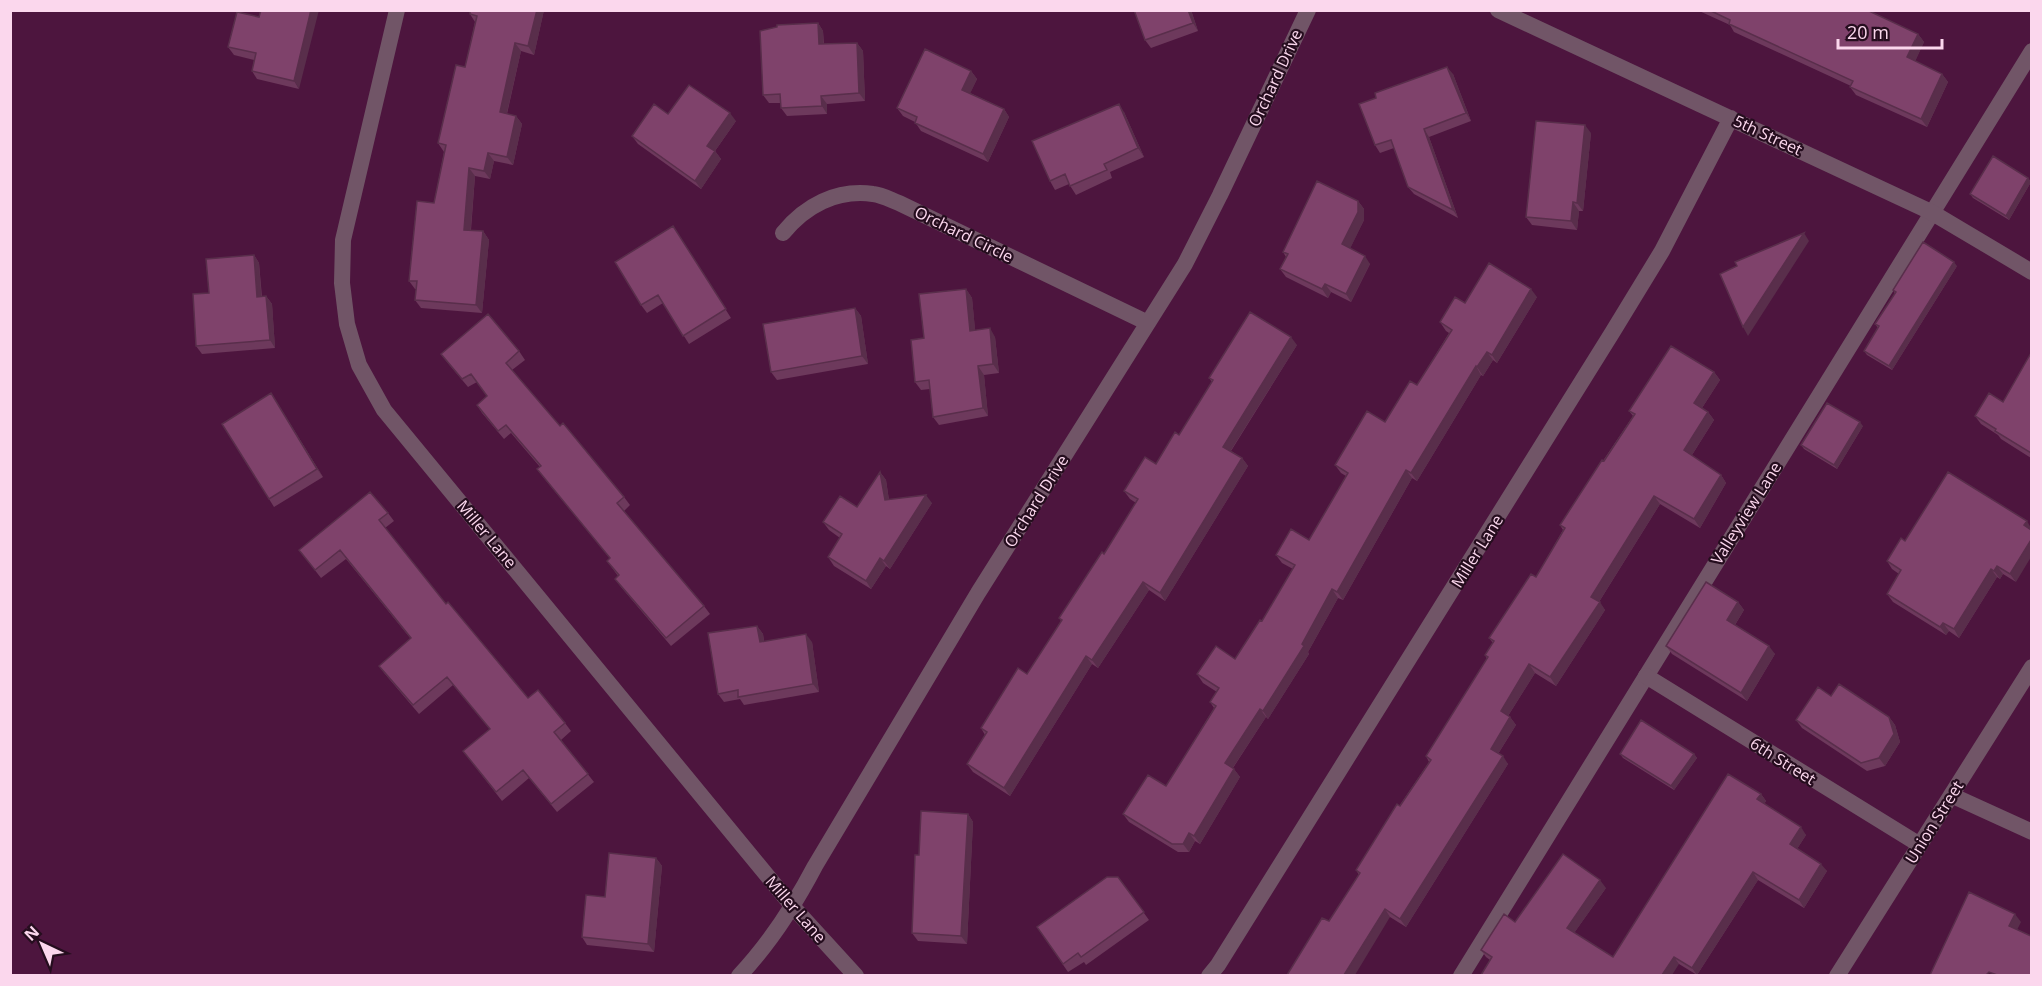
<svg xmlns="http://www.w3.org/2000/svg" width="2042" height="986" font-family="'Open Sans',sans-serif">
<rect width="100%" height="100%" fill="#4d153e"/>
<g fill="none" stroke-linecap="round" stroke-linejoin="round">
<!-- service -->
<path stroke="#715567" stroke-width="16" d="M 1461,976 L 2032,51"/>
<!-- minor -->
<path stroke="#715567" stroke-width="16" d="M 397,10 L 343,240 L 342,283 L 347,324 L 359,365 L 384,410 L 793,907 L 856,976
M 1498,10 L 1931,212 L 2032,272
M 783,233 C 805,206 836,189 873,194 C 882,195 891,200 899,203 L 1148,323
M 1646,676 L 1920,845
M 1951,795 L 2032,832
M 739,976 C 770,943 794,906 815,866 L 978,593 L 1185,264 L 1220,195 L 1308,10
M 1209,976 L 1218,965 L 1612,333 L 1662,251 L 1731,118
M 1837,976 L 2032,667"/>
</g>
<!-- wall -->
<path fill="#6d395c" d="M 544,10 L 534,55 L 521,51 L 507,114 L 516,116 L 522,124 L 513,165 L 494,161 L 490,179 L 475,176 L 471,230 L 483,231 L 489,240 L 482,313 L 421,308 L 415,300 L 416,289 L 415,289 L 409,281 L 434,203 L 444,152 L 438,143 L 465,67 L 475,22 L 470,14 Z
M 1191,10 L 1198,31 L 1151,48 L 1145,40 Z
M 1697,10 L 1867,10 L 1918,34 L 1924,42 L 1915,61 L 1942,74 L 1948,82 L 1927,127 L 1856,95 L 1850,87 L 1851,86 L 1734,32 L 1730,25 Z
M 259,17 L 299,89 L 257,79 L 252,71 L 254,60 L 234,55 L 228,47 Z
M 818,23 L 823,31 L 824,44 L 857,43 L 863,51 L 865,101 L 827,104 L 827,114 L 787,116 L 781,108 L 781,103 L 769,103 L 763,95 Z
M 971,71 L 977,79 L 970,93 L 1004,109 L 1009,117 L 988,162 L 921,131 L 915,122 L 903,116 L 897,108 Z
M 1453,74 L 1471,121 L 1429,137 L 1458,218 L 1414,194 L 1408,187 L 1394,148 L 1380,153 L 1375,145 Z
M 1124,112 L 1144,157 L 1110,172 L 1112,178 L 1076,195 L 1069,184 L 1055,190 L 1050,181 Z
M 736,121 L 715,151 L 721,159 L 701,189 L 638,144 L 632,136 Z
M 1591,133 L 1583,211 L 1579,211 L 1577,230 L 1532,225 L 1526,217 Z
M 2028,178 L 2031,182 L 2009,220 L 1973,198 L 1970,194 Z
M 1358,201 L 1364,209 L 1364,220 L 1350,248 L 1370,264 L 1351,302 L 1331,292 L 1328,298 L 1286,277 L 1280,269 L 1286,257 L 1283,252 Z
M 673,226 L 731,318 L 689,344 L 663,303 L 647,313 L 641,305 Z
M 254,255 L 259,263 L 262,297 L 266,296 L 272,304 L 275,348 L 202,354 L 196,346 L 209,293 Z
M 1957,266 L 1892,370 L 1867,355 L 1864,351 L 1878,328 L 1875,324 L 1895,294 L 1893,290 Z
M 966,289 L 972,298 L 975,330 L 995,337 L 999,373 L 984,375 L 988,416 L 939,425 L 933,417 L 930,389 L 921,390 L 915,382 L 924,338 Z
M 1537,297 L 1497,363 L 1493,360 L 1483,376 L 1481,375 L 1417,481 L 1412,478 L 1343,600 L 1338,598 L 1308,652 L 1309,654 L 1268,719 L 1266,717 L 1233,768 L 1240,777 L 1200,844 L 1195,841 L 1189,852 L 1178,852 L 1129,822 L 1123,814 L 1166,786 L 1214,708 L 1210,702 L 1217,692 L 1203,683 L 1197,674 L 1235,659 L 1262,621 L 1293,569 L 1282,563 L 1276,555 L 1309,540 L 1346,476 L 1341,473 L 1335,465 L 1385,422 L 1417,385 L 1449,333 L 1446,331 L 1440,322 L 1465,303 Z
M 855,308 L 861,316 L 868,364 L 777,380 L 771,372 Z
M 1297,345 L 1231,451 L 1242,458 L 1248,466 L 1165,601 L 1149,590 L 1098,668 L 1092,664 L 1010,796 L 973,772 L 967,764 L 985,735 L 981,728 L 1027,674 L 1061,621 L 1059,618 L 1104,554 L 1136,503 L 1130,499 L 1124,491 L 1156,464 L 1179,435 L 1212,382 L 1209,378 Z
M 519,351 L 525,360 L 512,370 L 560,426 L 624,497 L 630,505 L 624,511 L 704,606 L 710,614 L 671,646 L 621,587 L 615,579 L 618,576 L 607,561 L 610,558 L 543,477 L 537,469 L 540,467 L 511,433 L 504,439 L 482,413 L 477,405 L 487,396 L 477,382 L 468,387 L 447,362 L 441,354 Z
M 2031,353 L 2031,458 L 2001,439 L 1998,435 L 1981,424 L 1975,416 L 2003,402 Z
M 1714,372 L 1720,380 L 1702,408 L 1708,412 L 1714,420 L 1692,455 L 1721,475 L 1726,483 L 1700,528 L 1660,504 L 1599,602 L 1605,610 L 1556,686 L 1535,673 L 1508,716 L 1510,717 L 1516,725 L 1498,754 L 1508,764 L 1406,927 L 1390,917 L 1329,921 L 1359,875 L 1356,870 L 1429,762 L 1426,756 L 1487,659 L 1485,655 L 1493,643 L 1489,638 L 1536,577 L 1563,530 L 1560,525 L 1633,416 L 1629,411 Z
M 276,401 L 323,477 L 274,507 L 269,499 Z
M 1863,426 L 1837,469 L 1804,449 L 1801,445 Z
M 880,472 L 886,480 L 889,500 L 932,503 L 890,569 L 886,566 L 871,589 L 834,566 L 828,557 L 840,538 L 829,530 L 823,522 L 857,507 Z
M 1948,472 L 2016,582 L 2003,574 L 2000,579 L 1997,577 L 1959,638 L 1949,631 L 1946,635 L 1893,602 L 1887,594 L 1899,574 L 1892,569 L 1887,561 L 1905,541 Z
M 388,513 L 394,521 L 385,528 L 446,604 L 528,698 L 565,723 L 571,731 L 561,740 L 594,782 L 557,812 L 529,778 L 502,801 L 463,751 L 490,729 L 453,685 L 419,714 L 385,674 L 379,666 L 411,639 L 346,559 L 321,578 L 299,550 Z
M 1738,602 L 1744,610 L 1735,625 L 1775,654 L 1747,701 L 1672,654 L 1666,646 Z
M 757,626 L 763,634 L 764,641 L 812,642 L 819,692 L 744,705 L 740,699 L 724,702 L 718,694 Z
M 1831,696 L 1889,717 L 1895,725 L 1900,742 L 1885,766 L 1867,771 L 1802,728 L 1796,720 Z
M 1620,754 L 1694,754 L 1697,758 L 1674,790 L 1623,758 Z
M 1761,794 L 1766,801 L 1764,804 L 1806,835 L 1797,849 L 1827,871 L 1804,908 L 1758,880 L 1697,975 L 1679,964 L 1490,960 L 1486,957 L 1481,950 L 1515,922 L 1606,888 L 1574,933 L 1613,957 Z
M 968,814 L 973,822 L 967,944 L 918,941 L 912,933 L 919,855 Z
M 656,858 L 662,866 L 654,952 L 587,945 L 582,937 L 605,897 Z
M 1118,877 L 1149,920 L 1086,965 L 1084,962 L 1068,972 L 1037,927 Z"/>
<!-- shaded-wall -->
<path fill="#592e4b" d="M 311,10 L 319,10 L 299,89 L 294,81 Z
M 537,10 L 544,10 L 534,55 L 528,46 Z
M 1188,10 L 1191,10 L 1198,31 L 1193,23 Z
M 818,23 L 823,31 L 824,52 L 819,44 Z
M 1918,34 L 1924,42 L 1913,66 L 1907,57 Z
M 515,43 L 521,51 L 505,121 L 500,112 Z
M 857,43 L 863,51 L 865,101 L 859,93 Z
M 1447,67 L 1453,74 L 1471,121 L 1466,113 Z
M 971,71 L 977,79 L 968,98 L 962,90 Z
M 1942,74 L 1948,82 L 1927,127 L 1921,119 Z
M 821,96 L 827,104 L 827,114 L 822,106 Z
M 1119,104 L 1124,112 L 1144,157 L 1138,148 Z
M 1004,109 L 1009,117 L 988,162 L 983,154 Z
M 730,113 L 736,121 L 715,151 L 721,159 L 701,189 L 695,181 L 707,146 Z
M 516,116 L 522,124 L 513,165 L 507,157 Z
M 1585,125 L 1591,133 L 1583,211 L 1577,203 Z
M 1424,129 L 1429,137 L 1458,218 L 1453,210 Z
M 488,153 L 494,161 L 490,179 L 484,171 Z
M 469,168 L 475,176 L 470,238 L 464,230 Z
M 2028,178 L 2031,182 L 2009,220 L 2006,216 Z
M 1358,201 L 1364,209 L 1364,220 L 1348,253 L 1342,244 Z
M 1573,202 L 1579,211 L 1577,230 L 1571,221 Z
M 483,231 L 489,240 L 482,313 L 476,305 Z
M 1804,233 L 1809,241 L 1748,336 L 1743,327 Z
M 254,255 L 259,263 L 262,305 L 257,297 Z
M 1365,256 L 1370,264 L 1351,302 L 1346,294 Z
M 1954,262 L 1957,266 L 1892,370 L 1889,366 Z
M 1325,284 L 1331,292 L 1328,298 L 1322,289 Z
M 966,289 L 972,298 L 976,339 L 970,331 Z
M 1531,289 L 1537,297 L 1497,363 L 1492,355 Z
M 266,296 L 272,304 L 275,348 L 270,340 Z
M 855,308 L 861,316 L 868,364 L 862,356 Z
M 990,328 L 995,337 L 999,373 L 993,364 Z
M 1291,337 L 1297,345 L 1228,455 L 1223,447 Z
M 1487,352 L 1493,360 L 1483,376 L 1477,367 Z
M 978,366 L 984,375 L 988,416 L 983,408 Z
M 1476,366 L 1481,375 L 1417,481 L 1411,473 Z
M 1714,372 L 1720,380 L 1700,411 L 1694,403 Z
M 271,393 L 276,401 L 323,477 L 317,469 Z
M 1708,412 L 1714,420 L 1690,458 L 1684,450 Z
M 1860,422 L 1863,426 L 1837,469 L 1834,465 Z
M 1242,458 L 1248,466 L 1165,601 L 1160,593 Z
M 1406,470 L 1412,478 L 1343,600 L 1337,592 Z
M 880,472 L 886,480 L 890,508 L 885,500 Z
M 1721,475 L 1726,483 L 1700,528 L 1694,519 Z
M 926,495 L 932,503 L 890,569 L 884,561 Z
M 1654,496 L 1660,504 L 1597,605 L 1591,597 Z
M 2027,521 L 2031,528 L 2031,530 L 2024,525 Z
M 2031,540 L 2031,557 L 2016,582 L 2010,574 Z
M 880,558 L 886,566 L 871,589 L 866,581 Z
M 1997,566 L 2003,574 L 2000,579 L 1994,571 Z
M 1991,569 L 1997,577 L 1959,638 L 1954,629 Z
M 1143,582 L 1149,590 L 1098,668 L 1092,660 Z
M 1332,589 L 1338,598 L 1308,652 L 1309,654 L 1268,719 L 1263,711 L 1302,644 Z
M 1600,602 L 1605,610 L 1556,686 L 1550,677 Z
M 1738,602 L 1744,610 L 1733,628 L 1727,620 Z
M 1943,623 L 1949,631 L 1946,635 L 1940,627 Z
M 757,626 L 763,634 L 765,650 L 760,642 Z
M 806,634 L 812,642 L 819,692 L 813,684 Z
M 1769,646 L 1775,654 L 1747,701 L 1741,693 Z
M 1086,656 L 1092,664 L 1010,796 L 1004,788 Z
M 1529,664 L 1535,673 L 1506,719 L 1501,711 Z
M 1260,709 L 1266,717 L 1230,772 L 1225,763 Z
M 1510,717 L 1516,725 L 1496,757 L 1491,749 Z
M 1889,717 L 1895,725 L 1900,742 L 1885,766 L 1879,758 Z
M 1694,754 L 1697,758 L 1674,790 L 1671,786 Z
M 1503,756 L 1508,764 L 1406,927 L 1400,919 Z
M 1234,769 L 1240,777 L 1200,844 L 1194,836 Z
M 1761,794 L 1766,801 L 1762,807 L 1757,799 Z
M 968,814 L 973,822 L 967,944 L 961,936 Z
M 1801,827 L 1806,835 L 1795,852 L 1790,844 Z
M 1189,833 L 1195,841 L 1189,852 L 1183,844 Z
M 656,858 L 662,866 L 654,952 L 648,944 Z
M 1821,864 L 1827,871 L 1804,908 L 1799,900 Z
M 1753,872 L 1758,880 L 1697,975 L 1692,968 Z
M 1600,880 L 1606,888 L 1572,936 L 1567,928 Z
M 1385,909 L 1390,917 L 1355,975 L 1344,975 Z
M 2015,914 L 2021,922 L 2015,934 L 2009,926 Z
M 1674,957 L 1679,964 L 1672,975 L 1662,975 Z"/>
<!-- building -->
<path fill="#7f426b" stroke="#592e4b" stroke-width="1.5" d="M 261,10 L 311,10 L 294,81 L 252,71 L 256,53 L 228,47 L 237,12 L 259,17 Z
M 470,10 L 537,10 L 528,46 L 515,43 L 500,112 L 516,116 L 507,157 L 488,153 L 484,171 L 469,168 L 464,230 L 483,231 L 476,305 L 415,300 L 417,281 L 409,281 L 417,201 L 434,203 L 446,145 L 438,143 L 456,65 L 465,67 L 477,16 L 470,14 Z
M 1134,10 L 1188,10 L 1193,23 L 1145,40 Z
M 1709,10 L 1867,10 L 1918,34 L 1907,57 L 1942,74 L 1921,119 L 1850,87 L 1853,81 L 1729,24 L 1730,20 Z
M 818,23 L 819,44 L 857,43 L 859,93 L 821,96 L 822,106 L 781,108 L 780,94 L 763,95 L 760,31 L 777,27 L 777,25 Z
M 925,49 L 971,71 L 962,90 L 1004,109 L 983,154 L 915,123 L 917,117 L 897,108 Z
M 1447,67 L 1466,113 L 1424,129 L 1453,210 L 1408,187 L 1391,140 L 1375,145 L 1359,104 L 1376,98 L 1375,93 Z
M 689,85 L 730,113 L 707,146 L 715,151 L 695,181 L 632,136 L 654,104 L 668,114 Z
M 1119,104 L 1138,148 L 1104,164 L 1107,170 L 1070,186 L 1065,174 L 1050,181 L 1032,141 Z
M 1536,121 L 1585,125 L 1577,203 L 1573,202 L 1571,221 L 1526,217 Z
M 1993,156 L 2028,178 L 2006,216 L 1970,194 Z
M 1317,181 L 1358,201 L 1358,212 L 1342,244 L 1365,256 L 1346,294 L 1325,284 L 1322,289 L 1280,269 L 1288,254 L 1283,252 Z
M 673,226 L 726,309 L 683,336 L 658,295 L 641,305 L 615,262 Z
M 1804,233 L 1743,327 L 1720,274 L 1737,266 L 1735,262 Z
M 1923,242 L 1954,262 L 1889,366 L 1864,351 L 1879,326 L 1875,324 L 1896,292 L 1893,290 Z
M 254,255 L 257,297 L 266,296 L 270,340 L 196,346 L 193,294 L 209,293 L 206,259 Z
M 1489,263 L 1531,289 L 1492,355 L 1487,352 L 1477,367 L 1476,366 L 1411,473 L 1406,470 L 1337,592 L 1332,589 L 1302,644 L 1304,646 L 1263,711 L 1260,709 L 1225,763 L 1234,769 L 1194,836 L 1189,833 L 1183,844 L 1172,844 L 1123,814 L 1148,775 L 1166,786 L 1216,706 L 1210,702 L 1219,688 L 1197,674 L 1216,646 L 1235,659 L 1260,620 L 1262,621 L 1295,565 L 1276,555 L 1291,529 L 1309,540 L 1348,473 L 1335,465 L 1367,411 L 1385,422 L 1410,381 L 1417,385 L 1452,330 L 1440,322 L 1455,297 L 1465,303 Z
M 966,289 L 970,331 L 990,328 L 993,364 L 978,366 L 983,408 L 933,417 L 929,380 L 915,382 L 911,340 L 924,338 L 919,294 Z
M 855,308 L 862,356 L 771,372 L 763,324 Z
M 1250,312 L 1291,337 L 1223,447 L 1242,458 L 1160,593 L 1143,582 L 1092,660 L 1086,656 L 1004,788 L 967,764 L 987,732 L 981,728 L 1018,668 L 1027,674 L 1062,620 L 1059,618 L 1102,552 L 1104,554 L 1138,499 L 1124,491 L 1145,457 L 1156,464 L 1175,432 L 1179,435 L 1213,380 L 1209,378 Z
M 488,314 L 519,351 L 506,363 L 560,426 L 563,423 L 624,497 L 617,503 L 704,606 L 666,638 L 615,579 L 619,575 L 607,561 L 610,558 L 537,469 L 541,466 L 506,425 L 498,431 L 477,405 L 487,396 L 471,374 L 462,379 L 441,354 Z
M 1671,346 L 1714,372 L 1694,403 L 1708,412 L 1684,450 L 1721,475 L 1694,519 L 1654,496 L 1591,597 L 1600,602 L 1550,677 L 1529,664 L 1501,711 L 1510,717 L 1491,749 L 1503,756 L 1400,919 L 1385,909 L 1344,975 L 1287,975 L 1322,918 L 1329,921 L 1360,873 L 1356,870 L 1397,804 L 1400,806 L 1431,760 L 1426,756 L 1488,657 L 1485,655 L 1494,641 L 1489,638 L 1531,574 L 1536,577 L 1565,528 L 1560,525 L 1602,460 L 1604,461 L 1635,414 L 1629,411 Z
M 2031,353 L 2031,453 L 1995,431 L 1996,429 L 1975,416 L 1989,393 L 2003,402 Z
M 271,393 L 317,469 L 269,499 L 222,424 Z
M 1827,403 L 1860,422 L 1834,465 L 1801,445 Z
M 880,472 L 885,500 L 926,495 L 884,561 L 880,558 L 866,581 L 828,557 L 842,534 L 823,522 L 840,496 L 857,507 Z
M 1948,472 L 2027,521 L 2024,525 L 2031,530 L 2031,540 L 2010,574 L 1997,566 L 1994,571 L 1991,569 L 1954,629 L 1943,623 L 1940,627 L 1887,594 L 1901,570 L 1887,561 L 1901,538 L 1905,541 Z
M 370,492 L 388,513 L 379,520 L 446,604 L 448,602 L 528,698 L 538,690 L 565,723 L 554,732 L 588,774 L 551,804 L 523,770 L 496,792 L 463,751 L 490,729 L 447,677 L 413,705 L 379,666 L 411,638 L 340,550 L 315,570 L 299,550 Z
M 1706,582 L 1738,602 L 1727,620 L 1769,646 L 1741,693 L 1666,646 Z
M 757,626 L 760,642 L 806,634 L 813,684 L 738,697 L 738,690 L 718,694 L 708,633 Z
M 1839,684 L 1889,717 L 1894,734 L 1879,758 L 1861,763 L 1796,720 L 1818,687 L 1831,696 Z
M 1641,720 L 1694,754 L 1671,786 L 1620,754 Z
M 1728,774 L 1761,794 L 1757,799 L 1801,827 L 1790,844 L 1821,864 L 1799,900 L 1753,872 L 1692,968 L 1674,957 L 1662,975 L 1481,975 L 1492,957 L 1481,950 L 1504,914 L 1515,922 L 1563,854 L 1600,880 L 1567,928 L 1613,957 Z
M 921,811 L 968,814 L 961,936 L 912,933 L 915,855 L 919,855 Z
M 609,853 L 656,858 L 648,944 L 582,937 L 586,895 L 605,897 Z
M 1107,877 L 1118,877 L 1144,912 L 1081,957 L 1078,953 L 1063,964 L 1037,927 Z
M 1969,892 L 2015,914 L 2009,926 L 2031,936 L 2031,975 L 1997,975 L 1989,972 L 1986,975 L 1930,975 Z"/>
<g text-anchor="middle" dominant-baseline="central" stroke-width="4.5" stroke-linejoin="round" paint-order="stroke">
<!-- street labels -->
<g font-size="16" fill="#fbd7ed" stroke="#250d1e">
<text transform="translate(1275 78) rotate(-65)">Orchard Drive</text>
<text transform="translate(1768 135) rotate(25)">5th Street</text>
<text transform="translate(964 234) rotate(26)">Orchard Circle</text>
<text transform="translate(1036 501) rotate(-58)">Orchard Drive</text>
<text transform="translate(1746 513) rotate(-58)">Valleyview Lane</text>
<text transform="translate(487 534) rotate(50)">Miller Lane</text>
<text transform="translate(1477 551) rotate(-58)">Miller Lane</text>
<text transform="translate(1783 761) rotate(32)">6th Street</text>
<text transform="translate(1934 822) rotate(-58)">Union Street</text>
<text transform="translate(796 909) rotate(49)">Miller Lane</text>
</g>
</g>
<!-- border -->
<rect width="2042" height="986" fill="none" stroke="#fbd7ed" stroke-width="24"/>
<!-- north arrow -->
<g transform="translate(42 944) rotate(316)" stroke="#250d1e" stroke-width="4.5" paint-order="stroke">
<path d="M0-4.5L10 22L0 15L-10 22Z" fill="#fbd7ed"/>
<text y="-9" font-size="16" font-weight="bold" text-anchor="middle" fill="#fbd7ed">N</text>
</g>
<!-- scale -->
<path d="M1838 39v9h104v-9" fill="none" stroke="#fbd7ed" stroke-width="3"/>
<text x="1847" y="39" font-size="18" fill="#fbd7ed" stroke="#250d1e" stroke-width="4.5" paint-order="stroke">20 m</text>
</svg>
